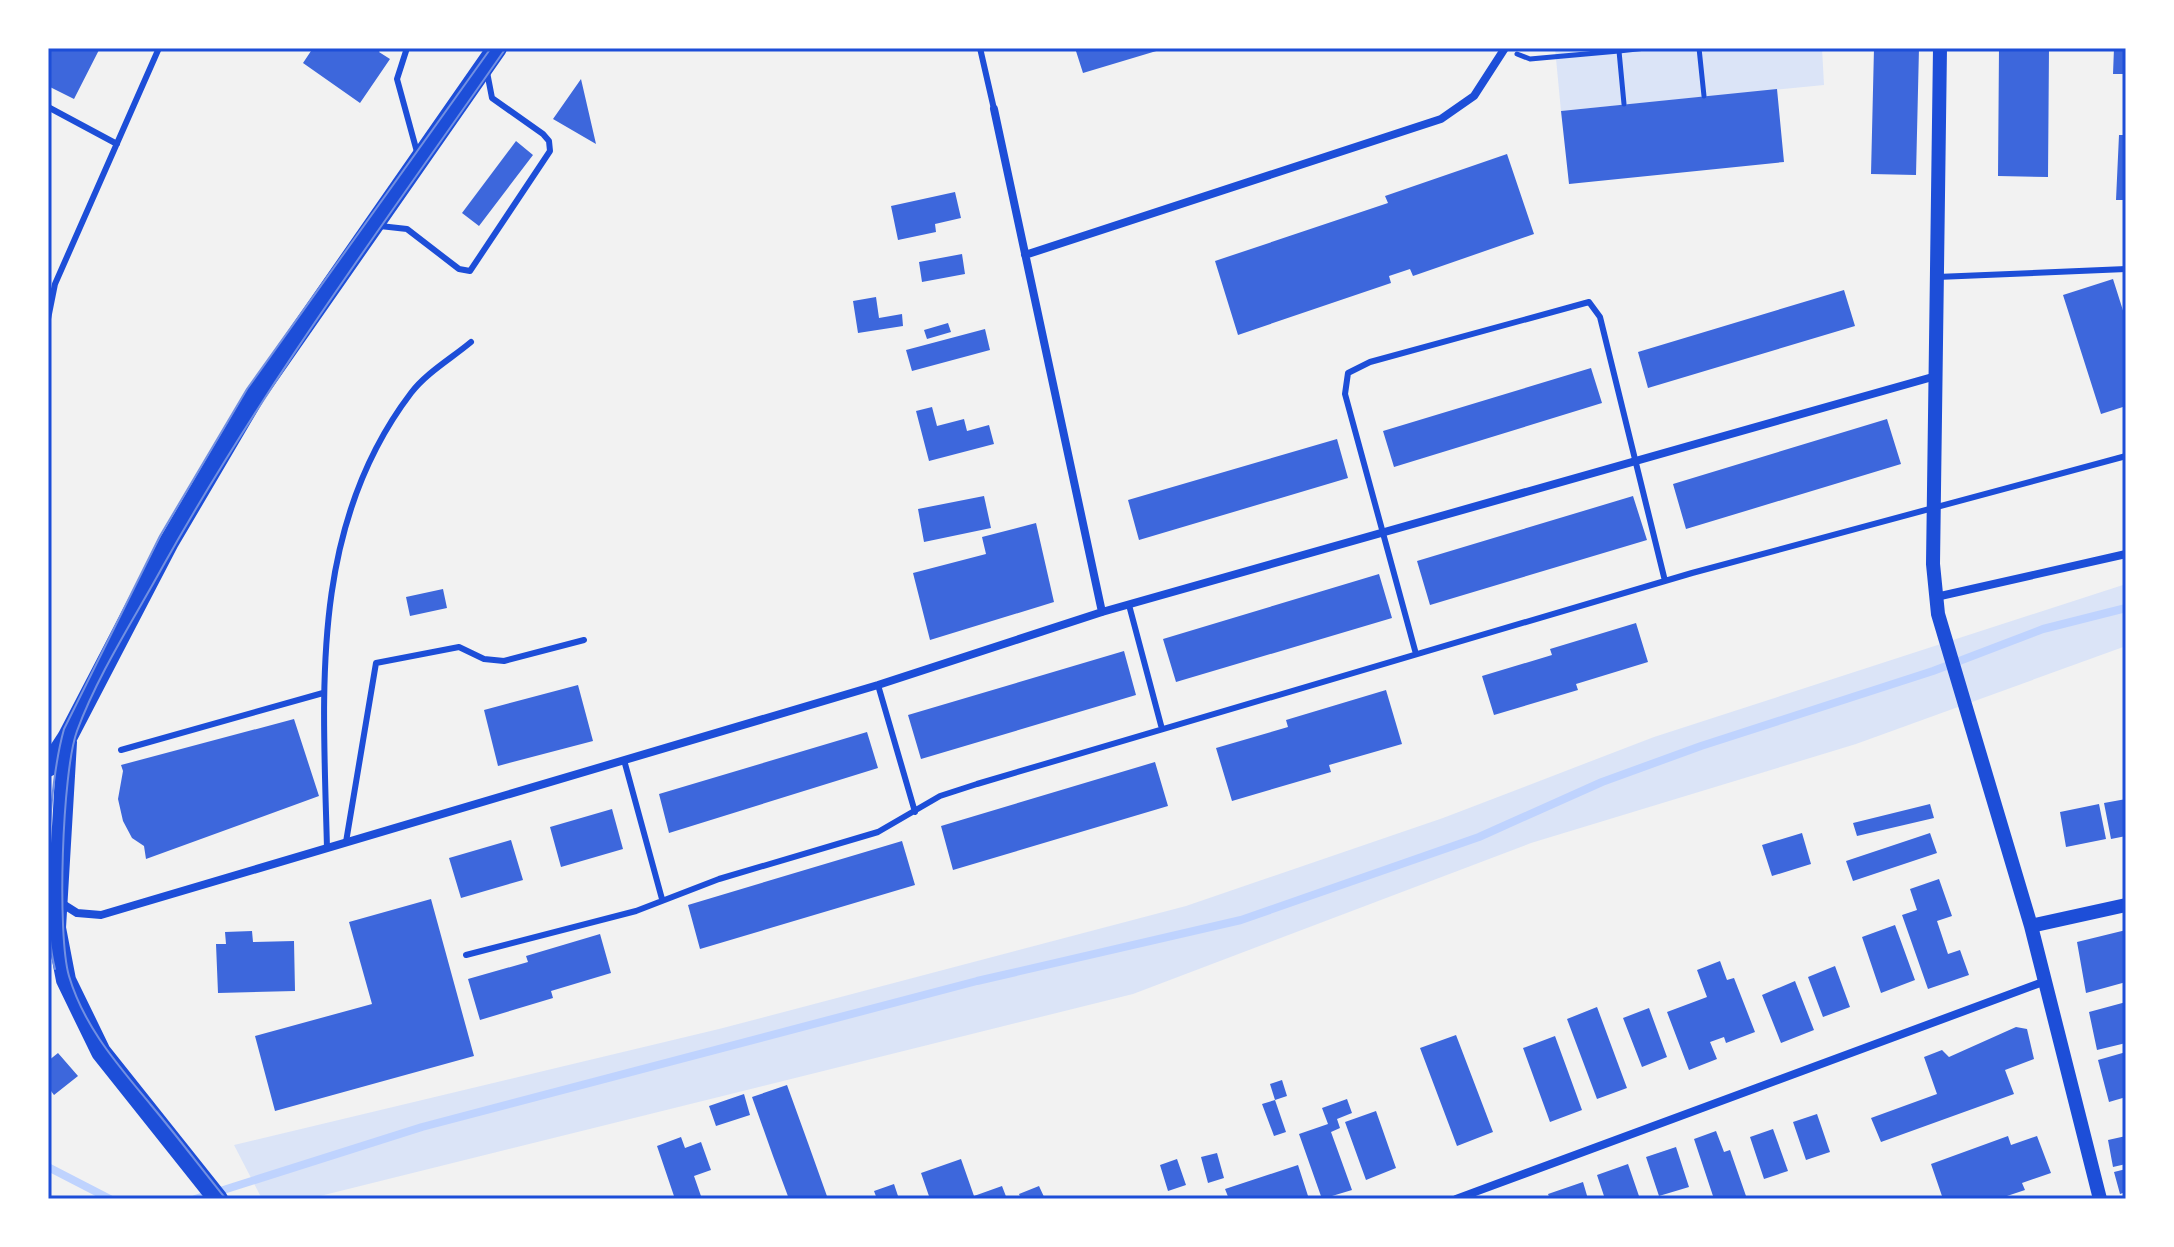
<svg xmlns="http://www.w3.org/2000/svg" width="2174" height="1247" font-family="Overpass,sans-serif">
<rect width="100%" height="100%" fill="#f2f2f2"/>
<!-- green -->
<path fill="#dbe4f7" d="M 1555,48 L 1822,48 L 1824,85 L 1561,111 Z
M 2126,584 L 2126,646 L 1856,744 L 1531,843 L 1133,994 L 308,1199 L 262,1199 L 234,1145 L 719,1029 L 1186,906 L 1443,818 L 1654,737 Z"/>
<g fill="none" stroke-linecap="round" stroke-linejoin="round">
<!-- stream -->
<path stroke="#bfd3fe" stroke-width="8" d="M 48,1167 L 110,1199
M 195,1199 L 422,1127 L 977,981 L 1241,920 L 1479,837 L 1602,782 L 1701,746 L 1933,671 L 2043,629 L 2126,608"/>
</g>
<!-- building -->
<path fill="#3d67dc" d="M 48,48 L 100,48 L 74,99 L 48,86 Z
M 313,48 L 382,48 L 379,52 L 390,59 L 360,103 L 303,63 Z
M 1075,48 L 1163,48 L 1163,49 L 1083,73 Z
M 1874,48 L 1919,48 L 1916,175 L 1871,174 Z
M 1999,48 L 2049,48 L 2048,177 L 1998,176 Z
M 2114,48 L 2126,48 L 2126,74 L 2113,74 Z
M 581,79 L 596,144 L 553,119 Z
M 1777,89 L 1784,162 L 1569,184 L 1561,111 Z
M 2119,135 L 2126,135 L 2126,200 L 2116,200 Z
M 516,141 L 533,155 L 479,226 L 462,213 Z
M 1507,154 L 1534,234 L 1413,276 L 1410,269 L 1389,276 L 1391,283 L 1238,335 L 1215,261 L 1388,203 L 1385,196 Z
M 955,192 L 961,218 L 935,224 L 936,232 L 898,240 L 891,206 Z
M 962,254 L 965,274 L 922,282 L 919,262 Z
M 2113,279 L 2126,320 L 2126,406 L 2101,414 L 2063,295 Z
M 1844,290 L 1855,326 L 1648,388 L 1638,352 Z
M 876,297 L 879,318 L 902,314 L 903,326 L 858,333 L 853,301 Z
M 948,323 L 951,332 L 927,339 L 924,330 Z
M 985,329 L 990,350 L 912,371 L 906,350 Z
M 1591,368 L 1602,403 L 1394,467 L 1383,431 Z
M 932,407 L 937,426 L 964,419 L 967,431 L 989,425 L 994,444 L 929,461 L 916,411 Z
M 1887,419 L 1901,464 L 1686,529 L 1673,484 Z
M 1337,439 L 1348,478 L 1139,540 L 1128,500 Z
M 984,496 L 991,528 L 924,542 L 918,509 Z
M 1633,496 L 1647,540 L 1430,605 L 1417,561 Z
M 1036,523 L 1054,602 L 930,640 L 913,573 L 986,554 L 982,537 Z
M 1379,574 L 1392,618 L 1176,682 L 1163,639 Z
M 443,589 L 447,608 L 410,616 L 406,597 Z
M 1636,623 L 1648,662 L 1576,684 L 1578,690 L 1494,715 L 1482,676 L 1552,655 L 1550,649 Z
M 1124,651 L 1136,695 L 921,759 L 908,715 Z
M 578,685 L 593,741 L 498,766 L 484,710 Z
M 1386,690 L 1402,744 L 1329,765 L 1331,772 L 1232,801 L 1216,748 L 1288,727 L 1286,720 Z
M 294,719 L 319,796 L 146,859 L 144,846 L 132,838 L 123,821 L 118,799 L 123,771 L 121,765 Z
M 867,732 L 878,768 L 669,833 L 659,794 Z
M 1155,762 L 1168,806 L 953,870 L 941,826 Z
M 2126,799 L 2126,836 L 2111,839 L 2104,803 Z
M 1930,804 L 1934,818 L 1857,836 L 1853,823 Z
M 2099,804 L 2106,839 L 2066,847 L 2060,812 Z
M 612,809 L 623,849 L 561,867 L 550,827 Z
M 1802,833 L 1811,864 L 1772,876 L 1762,845 Z
M 1930,833 L 1937,853 L 1853,881 L 1846,861 Z
M 511,840 L 523,880 L 461,898 L 449,858 Z
M 902,841 L 915,885 L 700,949 L 688,905 Z
M 1939,879 L 1952,916 L 1937,921 L 1948,954 L 1960,950 L 1969,975 L 1928,989 L 1902,915 L 1917,910 L 1910,889 Z
M 431,899 L 474,1056 L 275,1111 L 255,1036 L 372,1004 L 349,922 Z
M 1895,925 L 1915,980 L 1881,993 L 1862,937 Z
M 2126,930 L 2126,982 L 2086,993 L 2077,942 Z
M 252,931 L 253,942 L 294,941 L 295,991 L 218,993 L 216,944 L 226,944 L 225,932 Z
M 600,934 L 611,973 L 551,991 L 553,998 L 480,1020 L 468,979 L 528,962 L 526,956 Z
M 1720,961 L 1727,980 L 1734,978 L 1755,1032 L 1726,1043 L 1724,1037 L 1710,1042 L 1717,1059 L 1689,1070 L 1667,1012 L 1707,997 L 1697,970 Z
M 1835,966 L 1850,1007 L 1823,1017 L 1808,977 Z
M 1795,981 L 1814,1030 L 1781,1043 L 1762,995 Z
M 2126,1002 L 2126,1043 L 2097,1050 L 2089,1012 Z
M 1597,1007 L 1627,1088 L 1597,1099 L 1567,1019 Z
M 1649,1008 L 1667,1057 L 1642,1067 L 1623,1018 Z
M 2016,1027 L 2027,1029 L 2034,1059 L 2005,1070 L 2014,1094 L 1881,1142 L 1871,1118 L 1937,1094 L 1924,1057 L 1942,1050 L 1949,1057 Z
M 1456,1035 L 1493,1132 L 1457,1146 L 1420,1048 Z
M 1555,1036 L 1582,1110 L 1550,1122 L 1523,1048 Z
M 2126,1052 L 2126,1097 L 2109,1102 L 2098,1060 Z
M 58,1053 L 78,1076 L 54,1095 L 48,1087 L 48,1061 Z
M 1282,1080 L 1287,1096 L 1275,1100 L 1270,1084 Z
M 787,1085 L 808,1143 L 828,1199 L 789,1199 L 773,1156 L 752,1097 Z
M 744,1094 L 750,1115 L 716,1126 L 709,1106 Z
M 1347,1099 L 1352,1113 L 1337,1119 L 1340,1128 L 1331,1132 L 1352,1190 L 1322,1199 L 1299,1134 L 1328,1124 L 1322,1108 Z
M 1275,1100 L 1286,1132 L 1274,1136 L 1262,1104 Z
M 1376,1111 L 1396,1168 L 1366,1180 L 1345,1122 Z
M 1817,1114 L 1830,1152 L 1806,1160 L 1793,1122 Z
M 1773,1129 L 1788,1171 L 1764,1179 L 1750,1137 Z
M 1716,1131 L 1724,1152 L 1730,1150 L 1746,1196 L 1714,1199 L 1694,1139 Z
M 2008,1136 L 2011,1145 L 2037,1136 L 2051,1173 L 2022,1183 L 2025,1190 L 1998,1199 L 1943,1199 L 1931,1164 Z
M 2126,1136 L 2126,1164 L 2113,1167 L 2108,1140 Z
M 681,1137 L 685,1148 L 701,1142 L 711,1170 L 694,1176 L 702,1199 L 675,1199 L 657,1146 Z
M 1676,1147 L 1689,1187 L 1659,1196 L 1646,1157 Z
M 1217,1153 L 1224,1178 L 1208,1183 L 1201,1157 Z
M 961,1159 L 974,1196 L 1002,1186 L 1007,1199 L 930,1199 L 921,1173 Z
M 1177,1159 L 1186,1185 L 1168,1191 L 1160,1165 Z
M 1628,1164 L 1640,1199 L 1605,1199 L 1597,1175 Z
M 1298,1165 L 1309,1199 L 1229,1199 L 1225,1189 Z
M 2126,1169 L 2126,1192 L 2120,1194 L 2114,1172 Z
M 1583,1182 L 1588,1199 L 1550,1199 L 1548,1194 Z
M 894,1184 L 899,1199 L 877,1199 L 874,1191 Z
M 1039,1186 L 1045,1199 L 1021,1199 L 1019,1194 Z"/>
<g fill="none" stroke-linecap="round" stroke-linejoin="round">
<!-- path -->
<path stroke="#1d4ed8" stroke-width="5" d="M 1699,48 L 1704,96
M 1619,51 L 1646,48
M 1517,54 L 1530,59 L 1619,51 L 1624,104"/>
<!-- service -->
<path stroke="#1d4ed8" stroke-width="6" d="M 407,48 L 397,79 L 417,152
M 980,48 L 994,109
M 48,107 L 117,144
M 380,226 L 407,229 L 459,269 L 470,271 L 550,151 L 549,141 L 543,134 L 492,98 L 487,72
M 1937,277 L 2126,269
M 48,319 L 55,284 L 159,48
M 1129,605 L 1162,729
M 1416,654 L 1345,394 L 1348,373 L 1370,362 L 1589,302 L 1600,317 L 1665,581
M 878,685 L 915,812
M 121,750 L 323,693
M 624,760 L 662,899
M 346,842 L 376,663 L 459,647 L 484,659 L 504,661 L 584,640
M 327,848 C 323,690 309,527 411,393 C 426,373 452,358 471,342
M 466,955 L 636,911 L 719,879 L 878,832 L 940,796 L 977,784 L 1692,573 L 2126,456"/>
<!-- minor -->
<path stroke="#1d4ed8" stroke-width="8" d="M 994,109 L 1102,612
M 1025,255 L 1441,119 L 1474,96 L 1505,48
M 1936,597 L 2126,554
M 58,901 L 77,913 L 101,915 L 878,685 L 1102,612 L 1936,376
M 1456,1199 L 2043,982"/>
<!-- tertiary -->
<path stroke="#1d4ed8" stroke-width="14" d="M 1940,48 L 1933,564 L 1938,614 L 2031,926 L 2100,1199
M 2031,926 L 2126,905"/>
<!-- primary -->
<path stroke="#1d4ed8" stroke-width="20" d="M 67,742 L 56,928 L 66,980 L 101,1052 L 218,1199
M 48,767 L 67,738 L 169,542 L 256,394 L 497,48"/>
<!-- tram -->
<path stroke="#7290e2" stroke-width="2" d="M 55,969 C 41,915 49,783 64,729 L 160,536 L 247,389 L 491,48
M 226,1199 C 201,1168 177,1136 151,1105 C 118,1065 84,1027 69,976 C 57,935 62,772 77,731 C 98,674 134,619 163,566 C 264,385 388,218 506,48"/>
</g>
<!-- border -->
<rect width="2174" height="1247" fill="none" stroke="#ffffff" stroke-width="100"/>
<rect x="50" y="50" width="2074" height="1147" fill="none" stroke="#1d4ed8" stroke-width="3"/>
</svg>
